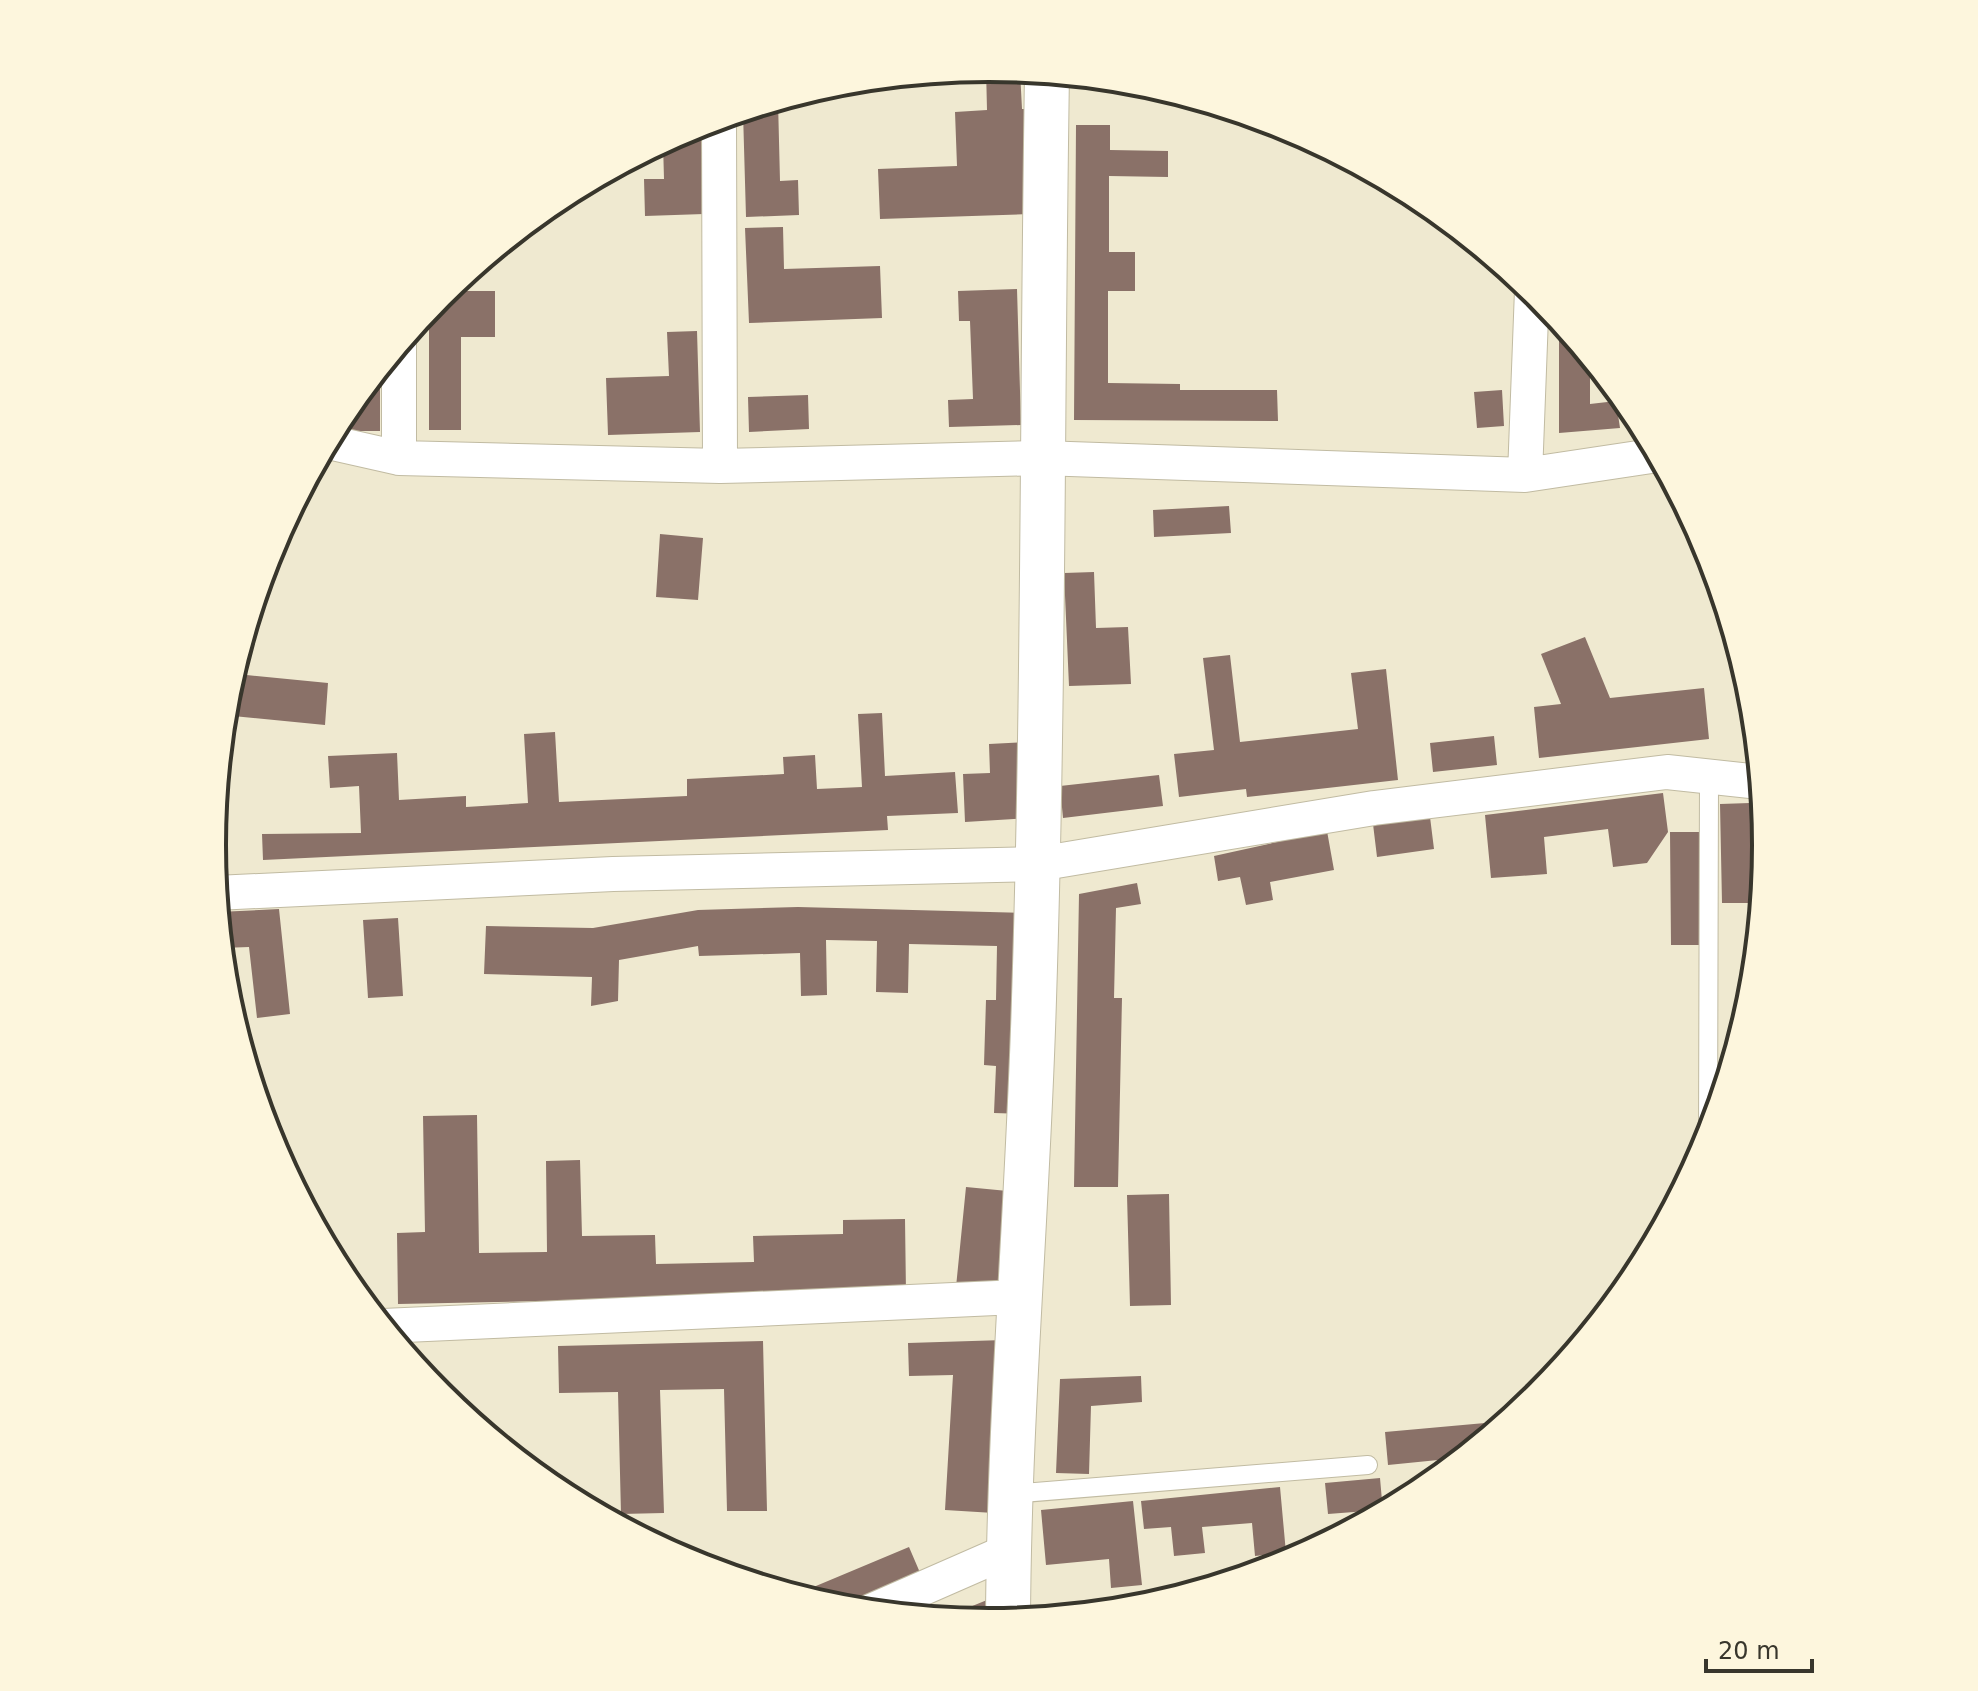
<svg xmlns="http://www.w3.org/2000/svg" width="1978" height="1691" font-family="'DejaVu Sans',sans-serif">
<rect width="100%" height="100%" fill="#efe9d0"/>
<!-- building -->
<path fill="#8a7168" d="M 986,68 L 1020,71 L 1022,109 L 1026,109 L 1030,214 L 880,219 L 878,169 L 957,166 L 955,112 L 987,110 Z
M 778,101 L 780,181 L 798,180 L 799,215 L 746,217 L 743,112 Z
M 701,124 L 704,214 L 645,216 L 644,179 L 664,179 L 663,143 Z
M 1076,125 L 1110,125 L 1110,150 L 1168,151 L 1168,177 L 1109,176 L 1109,252 L 1135,252 L 1135,291 L 1108,291 L 1108,383 L 1180,384 L 1180,390 L 1277,390 L 1278,421 L 1074,420 Z
M 783,227 L 784,269 L 880,266 L 882,318 L 749,323 L 745,228 Z
M 460,278 L 461,291 L 495,291 L 495,337 L 461,337 L 461,430 L 429,430 L 429,308 Z
M 1017,289 L 1021,425 L 949,427 L 948,400 L 973,399 L 970,321 L 959,321 L 958,291 Z
M 1559,321 L 1590,358 L 1590,404 L 1616,401 L 1620,428 L 1559,433 Z
M 697,331 L 700,432 L 608,435 L 606,378 L 669,376 L 667,332 Z
M 380,368 L 380,431 L 343,431 L 343,413 Z
M 1502,390 L 1504,426 L 1477,428 L 1474,392 Z
M 808,395 L 809,429 L 749,432 L 748,397 Z
M 1229,506 L 1231,533 L 1154,537 L 1153,510 Z
M 660,534 L 703,538 L 698,600 L 656,597 Z
M 1094,572 L 1096,628 L 1128,627 L 1131,684 L 1069,686 L 1064,573 Z
M 1585,637 L 1610,698 L 1704,688 L 1709,739 L 1539,758 L 1534,707 L 1561,704 L 1541,654 Z
M 1230,655 L 1240,742 L 1358,729 L 1351,673 L 1386,669 L 1398,780 L 1247,797 L 1246,789 L 1179,797 L 1174,754 L 1214,750 L 1203,658 Z
M 237,674 L 328,683 L 325,725 L 233,716 L 217,872 L 214,872 L 212,845 L 227,693 L 228,689 L 235,690 Z
M 882,713 L 885,776 L 955,772 L 958,813 L 887,816 L 888,830 L 263,860 L 262,834 L 361,833 L 359,786 L 330,788 L 328,756 L 397,753 L 399,800 L 466,796 L 466,807 L 528,803 L 524,734 L 555,732 L 559,802 L 687,796 L 687,779 L 784,774 L 783,757 L 815,755 L 817,789 L 862,787 L 858,714 Z
M 1494,736 L 1497,765 L 1433,772 L 1430,743 Z
M 1027,742 L 1031,818 L 965,822 L 963,774 L 990,773 L 989,744 Z
M 1159,775 L 1163,806 L 1063,818 L 1060,786 Z
M 1663,793 L 1668,832 L 1647,863 L 1613,867 L 1608,829 L 1544,837 L 1547,874 L 1491,878 L 1485,815 Z
M 1750,803 L 1752,903 L 1722,903 L 1720,804 Z
M 1430,817 L 1434,849 L 1377,857 L 1373,824 Z
M 1327,831 L 1334,870 L 1270,882 L 1273,900 L 1246,905 L 1240,877 L 1218,881 L 1214,856 Z
M 1670,832 L 1701,832 L 1702,945 L 1671,945 Z
M 1137,883 L 1141,904 L 1116,908 L 1114,998 L 1122,998 L 1118,1187 L 1074,1187 L 1079,894 Z
M 798,907 L 1031,913 L 1025,1114 L 994,1113 L 996,1066 L 984,1065 L 986,1000 L 996,1000 L 997,946 L 909,944 L 908,993 L 876,992 L 877,941 L 826,940 L 827,995 L 801,996 L 800,953 L 699,956 L 698,946 L 619,960 L 618,1001 L 591,1006 L 592,977 L 484,974 L 486,926 L 593,928 L 698,910 Z
M 279,909 L 290,1014 L 257,1018 L 249,947 L 222,948 L 218,912 Z
M 398,918 L 403,996 L 368,998 L 363,920 Z
M 477,1115 L 479,1253 L 547,1252 L 546,1161 L 580,1160 L 582,1236 L 655,1235 L 656,1264 L 754,1262 L 753,1236 L 843,1234 L 843,1220 L 905,1219 L 906,1294 L 398,1304 L 397,1233 L 425,1232 L 423,1116 Z
M 966,1187 L 1019,1192 L 1008,1292 L 956,1287 Z
M 1169,1194 L 1171,1305 L 1130,1306 L 1127,1195 Z
M 1004,1340 L 994,1513 L 945,1510 L 953,1375 L 909,1376 L 908,1343 Z
M 763,1341 L 767,1511 L 727,1511 L 724,1389 L 660,1390 L 664,1513 L 621,1514 L 618,1392 L 559,1393 L 558,1346 Z
M 1141,1376 L 1142,1402 L 1091,1406 L 1089,1474 L 1056,1473 L 1060,1379 Z
M 1485,1423 L 1486,1438 L 1458,1461 L 1458,1458 L 1388,1465 L 1385,1432 Z
M 1380,1478 L 1383,1512 L 1368,1520 L 1367,1511 L 1328,1514 L 1325,1483 Z
M 1280,1487 L 1286,1553 L 1255,1556 L 1252,1523 L 1202,1527 L 1205,1553 L 1174,1556 L 1171,1527 L 1144,1529 L 1141,1501 Z
M 1133,1501 L 1142,1585 L 1111,1588 L 1109,1559 L 1046,1565 L 1041,1510 Z
M 909,1547 L 921,1575 L 841,1608 L 808,1599 L 804,1591 Z
M 987,1600 L 988,1623 L 943,1618 Z"/>
<g fill="none" stroke-linecap="round" stroke-linejoin="round">
<defs>
<path id="service" d="M 1708,1140 L 1709,779
M 1011,1494 L 1368,1465"/>
<path id="minor" d="M 719,119 L 720,466
M 328,442 L 399,458 L 720,466 L 1041,458 L 1525,475 L 1658,455
M 399,458 L 399,345
M 1525,475 L 1532,290
M 216,893 L 613,874 L 1038,864 L 1374,808 L 1667,772 L 1760,782
M 383,1326 L 1019,1297
M 871,1611 L 1008,1551"/>
<path id="tertiary" d="M 1008,1621 C 1009,1413 1028,1207 1034,999 C 1044,691 1042,382 1047,74"/>
</defs>
<!-- service casing -->
<use href="#service" stroke="#c1bba2" stroke-width="20"/>
<!-- minor casing -->
<use href="#minor" stroke="#c1bba2" stroke-width="36"/>
<!-- tertiary casing -->
<use href="#tertiary" stroke="#c1bba2" stroke-width="46"/>
<!-- service -->
<use href="#service" stroke="#fff" stroke-width="18"/>
<!-- minor -->
<use href="#minor" stroke="#fff" stroke-width="34"/>
<!-- tertiary -->
<use href="#tertiary" stroke="#fff" stroke-width="44"/>
</g>
<!-- crop -->
<path d="M0 0H1978V1691H0ZM226 845a763 763 0 1 1 1526 0a763 763 0 1 1-1526 0Z" fill="#fdf6dd" fill-rule="evenodd"/>
<path fill="none" stroke="#38362c" stroke-width="4" d="M226 845a763 763 0 1 1 1526 0a763 763 0 1 1-1526 0Z"/>
<!-- scale -->
<path d="M1706 1659v12h106v-12" fill="none" stroke="#38362c" stroke-width="4"/>
<text x="1718" y="1659" font-size="24" fill="#38362c" stroke="#fdf6dd" stroke-width="6" paint-order="stroke">20 m</text>
</svg>
